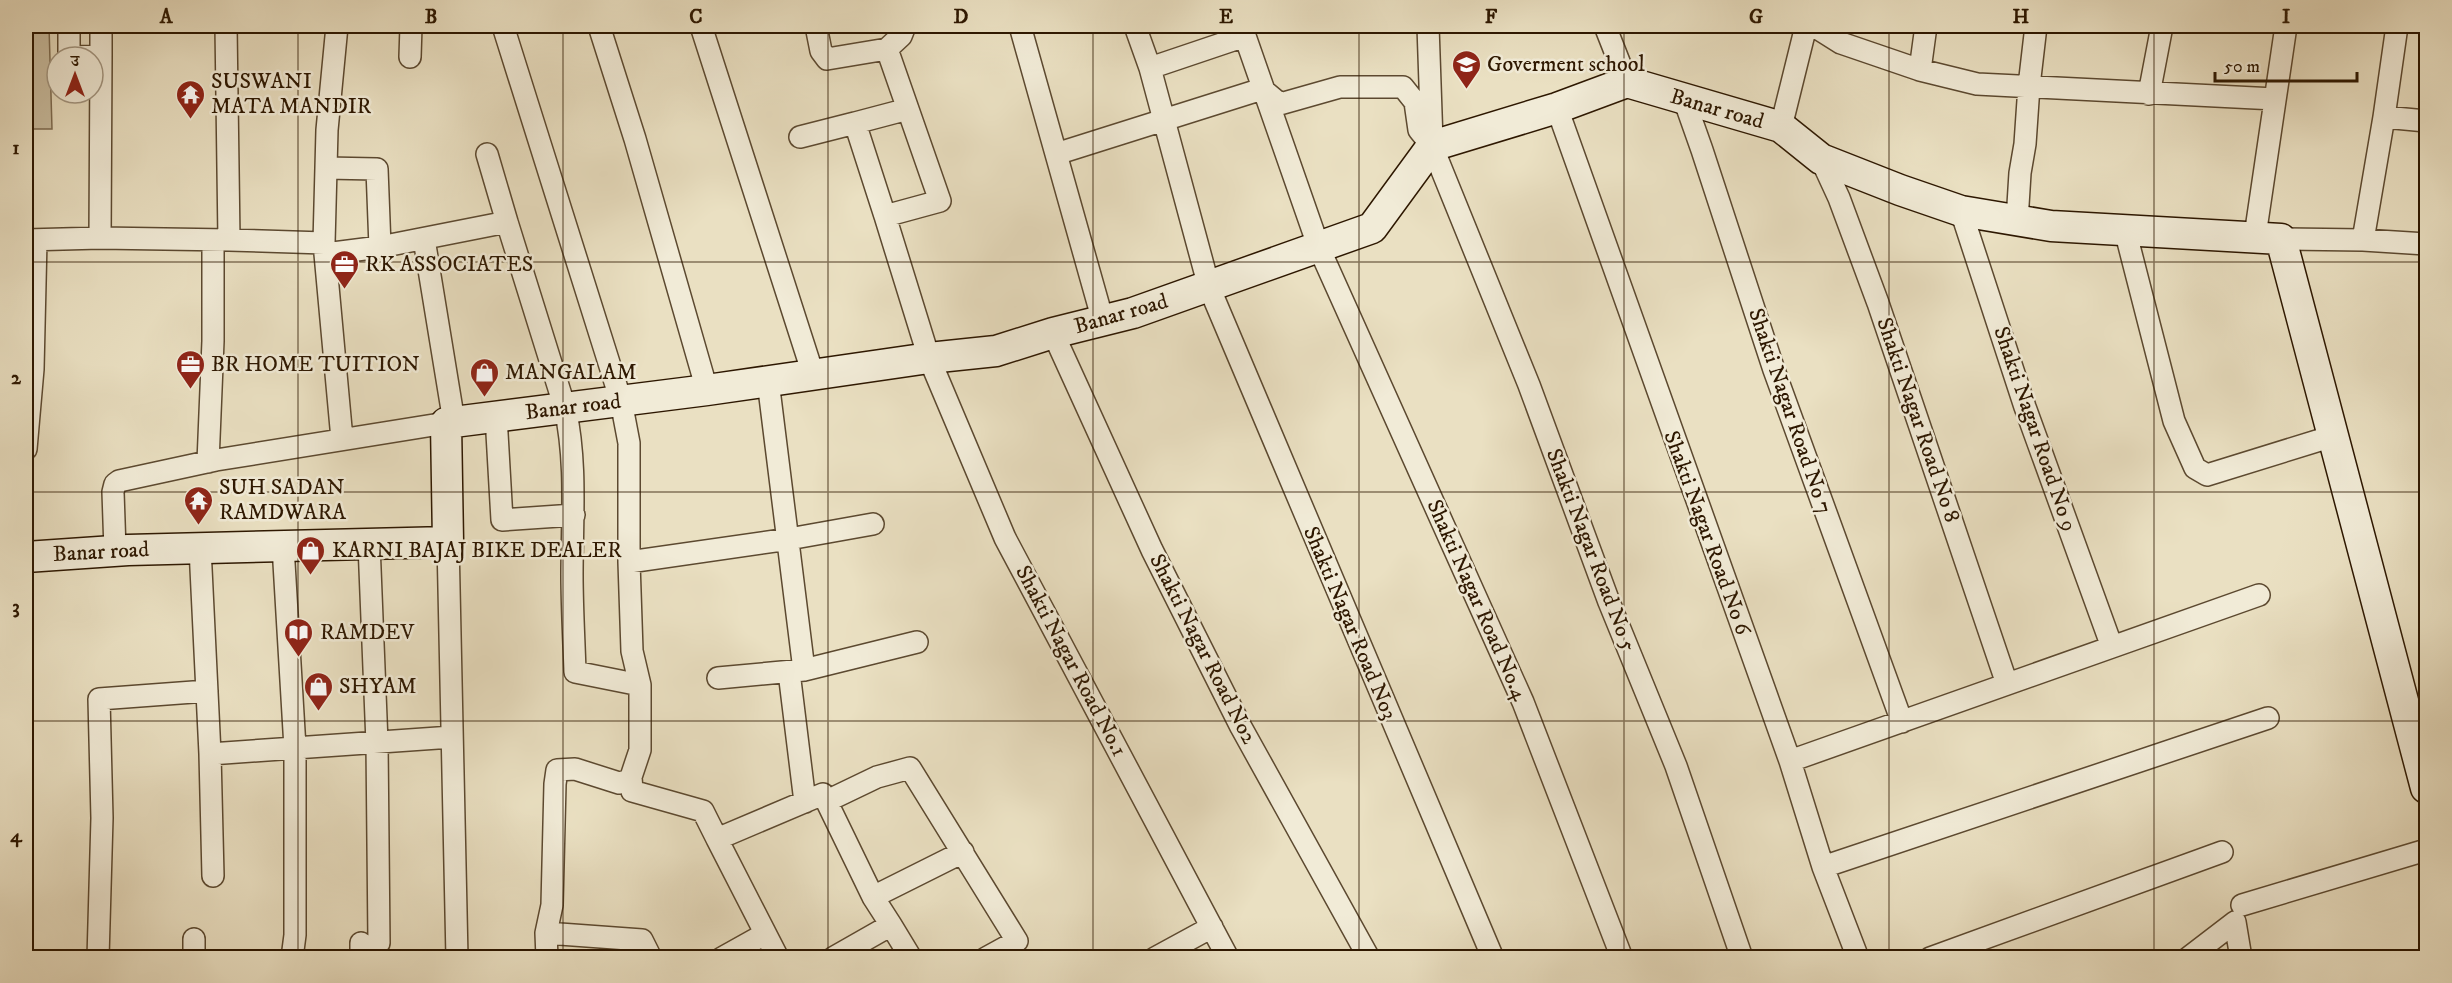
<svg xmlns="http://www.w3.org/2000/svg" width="2452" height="983" font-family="'IM FELL DW Pica','Noto Serif Devanagari',serif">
<rect width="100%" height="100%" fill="#eae0c2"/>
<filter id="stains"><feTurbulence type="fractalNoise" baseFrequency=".00333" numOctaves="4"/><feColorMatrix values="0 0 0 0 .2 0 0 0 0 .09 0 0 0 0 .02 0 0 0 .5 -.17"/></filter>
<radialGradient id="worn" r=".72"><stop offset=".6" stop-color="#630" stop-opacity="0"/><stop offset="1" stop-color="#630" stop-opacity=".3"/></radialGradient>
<!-- green -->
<path fill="#cabea1" stroke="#7c6a50" stroke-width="1.5" d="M 26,26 L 49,26 L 52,129 L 26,129 Z"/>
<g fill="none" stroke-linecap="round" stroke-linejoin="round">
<defs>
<path id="street" d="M 69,26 L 69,57 L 101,56 L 100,238 L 229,240 L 226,26
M 101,26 L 101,56
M 503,26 L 621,401 L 629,443 L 629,562 L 632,651 L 640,685 L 640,750 L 631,777 L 627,781 L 619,783 L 575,769 L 557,770 L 555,784 L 552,905 L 546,933 L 547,958
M 599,26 L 635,139 L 707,390
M 701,26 L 813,374
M 816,26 L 821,51 L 827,59 L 887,49
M 905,26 L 901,36 L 887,49 L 940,201 L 885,216 L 929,358 L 1005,538 L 1228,958
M 1020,26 L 1103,321
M 1135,26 L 1150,68 L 1245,36 L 1240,26
M 1428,26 L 1432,142
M 1605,26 L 1627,82
M 1814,26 L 1841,43 L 1920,70 L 1926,26
M 1245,36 L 1319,248 L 1523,702 L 1622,958
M 410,57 L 411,26
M 1150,68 L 1209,287 L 1493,958
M 1920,70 L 1977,84 L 2275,99
M 2149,94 L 2162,26
M 1684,99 L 1702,150 L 1774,370 L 1902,722
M 1557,108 L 1790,761 L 1823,867 L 1858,958
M 2384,117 L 2397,26
M 1781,127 L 1806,26
M 800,137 L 855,123
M 487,154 L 507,222
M 1056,154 L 1262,89 L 1280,104 L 1340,87 L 1403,87 L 1415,102 L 1419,130 L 1432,146 L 1529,385 L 1609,602 L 1676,766 L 1742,958
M 1821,159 L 1839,198 L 1878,303 L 2007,684
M 326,168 L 377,169 L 380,247
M 1961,211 L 2025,407 L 2112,647
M 885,216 L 855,123 L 908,109
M 2017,221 L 2020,173 L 2025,144 L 2029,86 L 2036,26
M 2125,230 L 2174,421 L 2195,468 L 2207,475 L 2333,436
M 2255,236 L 2286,26
M 424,239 L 454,422
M 2281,239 L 2363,240 L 2426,244
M 26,240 L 100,238
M 229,240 L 324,243 L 342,439
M 2363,240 L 2384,117 L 2426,121
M 324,243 L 327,130 L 337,26
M 325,254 L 380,247 L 507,222 L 565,408 C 577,463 572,518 572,575 C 572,607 574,640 575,672 L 640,685
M 1053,333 L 1152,550 L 1241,727 L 1369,958
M 26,370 L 33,369 L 36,240
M 768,381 L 804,670 L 917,642
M 496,416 L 502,520 L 574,515
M 26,449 L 33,369
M 208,462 L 213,341 L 213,240
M 448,542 L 457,958
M 369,544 L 377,743 L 379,943
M 283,546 L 295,748 L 452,737
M 200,548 L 210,754 L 295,748 L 295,935 L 292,958
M 115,550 L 113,492 L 115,484 L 119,481 L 216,460 L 446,423
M 629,562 L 789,539 L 873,524
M 789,672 L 805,802
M 718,678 L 804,670
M 210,754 L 213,876
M 1790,761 L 2259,595
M 631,777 L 632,791 L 703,811 L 717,839
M 827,801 L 877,777 L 910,768 L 1017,941 L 986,958
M 1823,867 L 2268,718
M 873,897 L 963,852
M 2242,905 L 2426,850
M 891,925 L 911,958
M 546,933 L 642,940 L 651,958
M 98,958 L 102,818 L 99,699 L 207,691
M 194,958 L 194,939
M 361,958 L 361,943
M 722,958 L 765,934
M 778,958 L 717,839 L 823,794 L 873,897 L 891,925 L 833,958
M 1155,958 L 1212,927
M 1930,958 L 2222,852
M 2188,958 L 2235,922 L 2241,958"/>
<path id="secondary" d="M 26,557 L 128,550 L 448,542 L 446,423 L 707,390 L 929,358 L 996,351 L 1053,333 L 1133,313 L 1372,228 L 1432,146 L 1557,108 L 1627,82 L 1781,127 L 1821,159 L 1900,190 L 1961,211 L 2051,226 L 2281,239 L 2426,788"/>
</defs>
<!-- street casing -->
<use href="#street" stroke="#5c4930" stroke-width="24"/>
<!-- secondary casing -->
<use href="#secondary" stroke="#2d1700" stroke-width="33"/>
<!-- street -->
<use href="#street" stroke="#f1ebd7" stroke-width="21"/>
<!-- secondary -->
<use href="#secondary" stroke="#f1ebd7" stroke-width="30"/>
</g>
<!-- grid -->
<path fill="none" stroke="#2d1700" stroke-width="1.5" stroke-opacity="0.55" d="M 298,26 L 298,958M 563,26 L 563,958M 828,26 L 828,958M 1093,26 L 1093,958M 1359,26 L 1359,958M 1624,26 L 1624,958M 1889,26 L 1889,958M 2154,26 L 2154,958M 26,262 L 2426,262M 26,492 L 2426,492M 26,721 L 2426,721"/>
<!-- icons -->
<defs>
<symbol id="school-pin" viewBox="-11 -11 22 30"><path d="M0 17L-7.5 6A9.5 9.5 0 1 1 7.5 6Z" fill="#8f2418" stroke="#f1ebd7"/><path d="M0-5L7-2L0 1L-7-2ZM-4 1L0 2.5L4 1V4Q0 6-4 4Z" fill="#fff"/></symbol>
<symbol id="temple-pin" viewBox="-11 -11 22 30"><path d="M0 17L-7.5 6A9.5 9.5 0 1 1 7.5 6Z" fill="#8f2418" stroke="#f1ebd7"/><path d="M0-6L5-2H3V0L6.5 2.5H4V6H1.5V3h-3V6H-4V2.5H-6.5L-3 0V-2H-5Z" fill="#fff"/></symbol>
<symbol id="office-pin" viewBox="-11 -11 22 30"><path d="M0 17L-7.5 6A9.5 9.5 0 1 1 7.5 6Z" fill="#8f2418" stroke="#f1ebd7"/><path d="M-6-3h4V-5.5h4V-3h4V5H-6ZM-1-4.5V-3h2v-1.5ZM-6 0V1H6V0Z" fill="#fff"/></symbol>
<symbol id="shop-pin" viewBox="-11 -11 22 30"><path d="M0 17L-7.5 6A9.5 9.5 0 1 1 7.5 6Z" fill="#8f2418" stroke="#f1ebd7"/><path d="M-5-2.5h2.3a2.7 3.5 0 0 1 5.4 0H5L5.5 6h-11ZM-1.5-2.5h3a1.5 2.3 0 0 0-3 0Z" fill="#fff"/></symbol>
<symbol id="library-pin" viewBox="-11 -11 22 30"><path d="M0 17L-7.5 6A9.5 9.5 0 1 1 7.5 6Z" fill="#8f2418" stroke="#f1ebd7"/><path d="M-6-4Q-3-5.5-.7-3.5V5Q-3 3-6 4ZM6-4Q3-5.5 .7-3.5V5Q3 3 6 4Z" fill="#fff"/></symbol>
</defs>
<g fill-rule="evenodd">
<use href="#school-pin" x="1450" y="48" width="33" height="45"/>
<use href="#temple-pin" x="174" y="78" width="33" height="45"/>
<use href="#office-pin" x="328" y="248" width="33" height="45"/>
<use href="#office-pin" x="174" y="348" width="33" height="45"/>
<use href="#shop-pin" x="468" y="356" width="33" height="45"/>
<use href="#temple-pin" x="182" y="484" width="33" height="45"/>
<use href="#shop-pin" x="294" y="534" width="33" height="45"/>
<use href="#library-pin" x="282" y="616" width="33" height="45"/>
<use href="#shop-pin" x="302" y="670" width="33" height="45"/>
</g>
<g text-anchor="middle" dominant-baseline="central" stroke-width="5" stroke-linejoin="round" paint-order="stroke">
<!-- poi labels -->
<g font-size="22" fill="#2d1700" stroke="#f1ebd7" text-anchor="start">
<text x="1487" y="64">Goverment school</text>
<text x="211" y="81">SUSWANI<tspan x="211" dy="25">MATA MANDIR</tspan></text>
<text x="365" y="264">RK ASSOCIATES</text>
<text x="211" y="364">BR HOME TUITION</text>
<text x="505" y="372">MANGALAM</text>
<text x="219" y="487">SUH SADAN<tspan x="219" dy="25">RAMDWARA</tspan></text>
<text x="332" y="550">KARNI BAJAJ BIKE DEALER</text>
<text x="320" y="632">RAMDEV</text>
<text x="339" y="686">SHYAM</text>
</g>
<!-- street labels -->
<g font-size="22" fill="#2d1700" stroke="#f1ebd7">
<text transform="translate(1717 109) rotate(16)">Banar road</text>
<text transform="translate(1121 314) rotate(-16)">Banar road</text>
<text transform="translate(573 407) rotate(-7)">Banar road</text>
<text transform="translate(1790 411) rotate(71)">Shakti Nagar Road No 7</text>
<text transform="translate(1918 420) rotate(71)">Shakti Nagar Road No 8</text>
<text transform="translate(2035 429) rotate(71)">Shakti Nagar Road No 9</text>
<text transform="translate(1707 533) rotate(70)">Shakti Nagar Road No 6</text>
<text transform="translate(1591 550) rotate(69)">Shakti Nagar Road No 5</text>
<text transform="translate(101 552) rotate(-3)">Banar road</text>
<text transform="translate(1477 600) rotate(66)">Shakti Nagar Road No.4</text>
<text transform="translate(1350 623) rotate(67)">Shakti Nagar Road No3</text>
<text transform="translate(1203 649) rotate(63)">Shakti Nagar Road No2</text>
<text transform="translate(1071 661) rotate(62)">Shakti Nagar Road No.1</text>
</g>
</g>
<!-- margin -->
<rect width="2452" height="983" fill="none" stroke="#eae0c2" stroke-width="66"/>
<!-- north arrow -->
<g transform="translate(75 75)"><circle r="28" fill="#f1ebd7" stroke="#a39681" stroke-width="1.5"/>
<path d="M0-4.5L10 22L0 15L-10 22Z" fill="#8f2418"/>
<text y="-9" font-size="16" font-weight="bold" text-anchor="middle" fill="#2d1700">उ</text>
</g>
<!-- scale -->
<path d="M2215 72v9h142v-9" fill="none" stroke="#2d1700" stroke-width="3"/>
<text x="2224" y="72" font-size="18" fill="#2d1700" stroke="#f1ebd7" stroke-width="4.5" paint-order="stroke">50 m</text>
<rect x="33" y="33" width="2386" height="917" fill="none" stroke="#2d1700" stroke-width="2"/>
<g font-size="20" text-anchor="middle" font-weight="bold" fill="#2d1700">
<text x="166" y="23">A</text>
<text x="431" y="23">B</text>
<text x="696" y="23">C</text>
<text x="961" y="23">D</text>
<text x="1226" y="23">E</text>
<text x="1491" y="23">F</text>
<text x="1756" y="23">G</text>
<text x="2021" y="23">H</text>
<text x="2286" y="23">I</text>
<text x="16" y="154">1</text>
<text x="16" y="384">2</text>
<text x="16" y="613">3</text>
<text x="16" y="842">4</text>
</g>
<rect width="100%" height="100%" filter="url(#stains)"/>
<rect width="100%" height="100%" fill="url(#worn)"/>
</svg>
